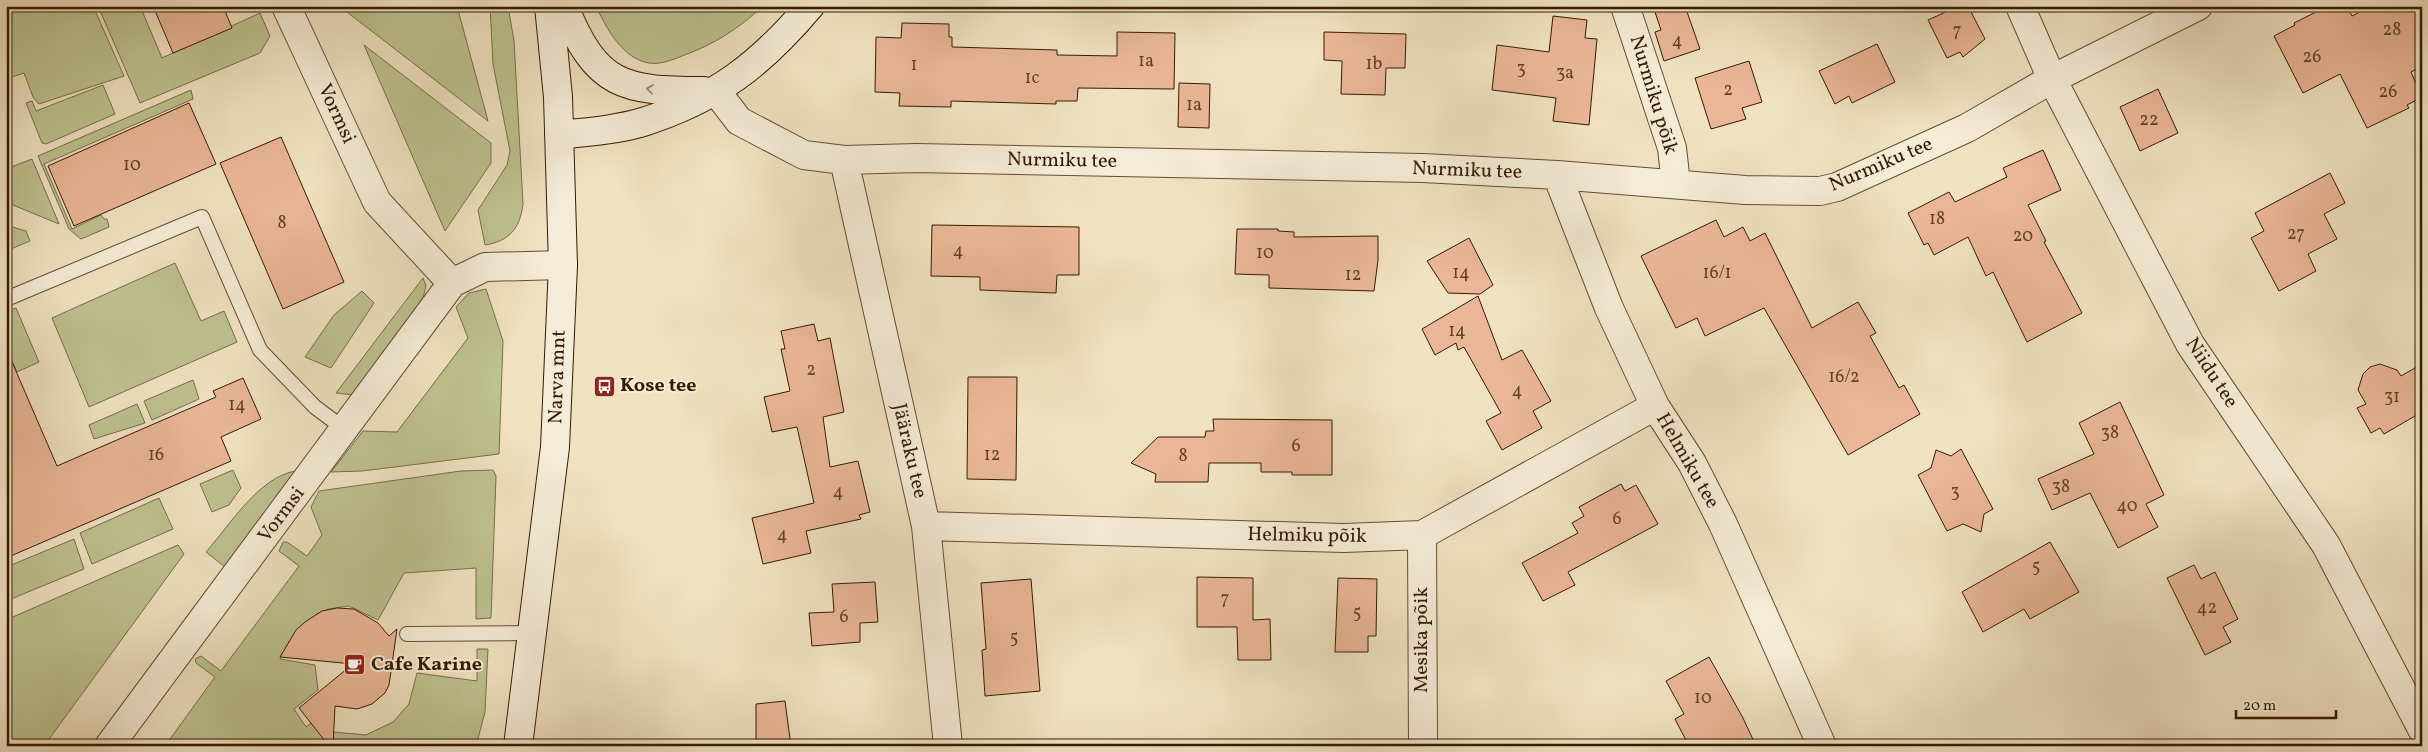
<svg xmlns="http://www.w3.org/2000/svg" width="2428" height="752" font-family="Vollkorn,serif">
<rect width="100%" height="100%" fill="#f0e2c1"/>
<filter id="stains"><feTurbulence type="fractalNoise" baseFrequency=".004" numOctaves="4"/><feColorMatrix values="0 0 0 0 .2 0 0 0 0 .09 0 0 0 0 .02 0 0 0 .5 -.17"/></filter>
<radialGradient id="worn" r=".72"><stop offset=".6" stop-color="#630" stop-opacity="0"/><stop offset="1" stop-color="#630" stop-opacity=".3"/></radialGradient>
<!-- green -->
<path fill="#bdc290" stroke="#786e49" d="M 6,6 L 93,6 L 124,76 L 39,104 L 33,97 L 24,73 L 9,78 L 6,72 Z
M 98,6 L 140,6 L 162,58 L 260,13 L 270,36 L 260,53 L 140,103 Z
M 345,6 L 457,6 L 488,121 L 347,12 Z
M 490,6 L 508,6 L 514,41 L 523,204 C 520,229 509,241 485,245 L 478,210 L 507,165 L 510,151 L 493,64 Z
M 596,6 L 763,6 C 738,29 715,44 682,56 C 672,60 660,65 649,63 C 623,59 606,28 596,6 Z
M 364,45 L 491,143 L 491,163 L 445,231 Z
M 103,85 L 115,114 L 46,144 L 42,143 L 26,103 L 32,101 L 36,111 Z
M 191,90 L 193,99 L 44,164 L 72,229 L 101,215 L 104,219 L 107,219 L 109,227 L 81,239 L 69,229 L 38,156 Z
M 32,159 L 59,224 L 13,205 L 6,187 L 6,169 Z
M 6,225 L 26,231 L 30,241 L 6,251 Z
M 175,263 L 201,321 L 224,311 L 237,342 L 89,407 L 52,318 Z
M 423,278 L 426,286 L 423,298 L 353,395 L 336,393 Z
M 486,289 L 503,341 L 499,454 L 362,471 L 331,472 L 363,431 L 397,432 L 468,338 L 456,307 L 469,293 Z
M 362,291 L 374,303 L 331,368 L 305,357 L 334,315 Z
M 16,308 L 39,362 L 17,372 L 6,347 L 6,312 Z
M 193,380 L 199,399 L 152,420 L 144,401 Z
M 137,404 L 145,423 L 94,439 L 89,425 Z
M 233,470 L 241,488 L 229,505 L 212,512 L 200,484 Z
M 493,470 L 496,476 L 491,618 L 476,619 L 476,568 L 404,573 L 378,620 L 349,606 L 329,609 L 317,614 L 294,634 L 280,659 L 315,665 L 318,690 L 294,709 L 306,727 L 318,718 L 333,732 L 366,735 L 393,722 L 409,704 L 417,673 L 477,681 L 477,649 L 488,649 L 485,712 L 476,746 L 165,746 L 215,677 L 196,663 L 195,659 L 201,656 L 221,671 L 299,566 L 279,551 L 283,542 L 287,542 L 307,556 L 322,535 L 311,507 L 319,491 L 461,471 Z
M 295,471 L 225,567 L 206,552 C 230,525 258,478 295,471 Z
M 159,498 L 173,529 L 92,564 L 80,533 Z
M 74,539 L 84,569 L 6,601 L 6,584 L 10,583 L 9,566 Z
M 178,545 L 184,554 L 44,746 L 6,746 L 6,620 Z"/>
<!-- building -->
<path fill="#eab697" stroke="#341b02" d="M 153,6 L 223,6 L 232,28 L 173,53 Z
M 1653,6 L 1685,6 L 1700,49 L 1664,61 L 1655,32 L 1661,30 Z
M 1959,6 L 1968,6 L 1985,39 L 1963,57 L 1960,52 L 1947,58 L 1928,20 Z
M 2328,6 L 2347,6 L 2352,16 L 2371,6 L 2422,6 L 2422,66 L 2411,72 L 2422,97 L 2407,105 L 2409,108 L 2367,128 L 2340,74 L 2303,93 L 2274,36 L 2295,25 L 2294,23 Z
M 1553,16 L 1587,20 L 1585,38 L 1597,39 L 1589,125 L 1553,121 L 1556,98 L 1492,90 L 1497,45 L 1549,52 Z
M 902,23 L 949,24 L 949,37 L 952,37 L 952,47 L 1057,50 L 1057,55 L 1117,56 L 1117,32 L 1175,33 L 1174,89 L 1078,88 L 1077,101 L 1056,101 L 1056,104 L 951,101 L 951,107 L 899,106 L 900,93 L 875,92 L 876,37 L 901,38 Z
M 1324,32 L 1406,34 L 1405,68 L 1386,68 L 1385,95 L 1341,94 L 1342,61 L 1324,60 Z
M 1877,44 L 1895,82 L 1852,103 L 1849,96 L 1835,104 L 1819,71 Z
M 1749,61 L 1762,102 L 1742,108 L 1746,119 L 1711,129 L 1695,78 Z
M 1179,83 L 1210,84 L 1209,128 L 1178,127 Z
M 2158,89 L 2178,133 L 2140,151 L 2120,107 Z
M 189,103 L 216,164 L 74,226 L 48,166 Z
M 281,137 L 344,282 L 283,309 L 220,163 Z
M 2043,150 L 2061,190 L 2028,205 L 2046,241 L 2044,242 L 2082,313 L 2027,342 L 1993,272 L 1986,276 L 1968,237 L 1934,255 L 1928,243 L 1924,245 L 1908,213 L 1949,192 L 1955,202 L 2007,177 L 2003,168 Z
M 2330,173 L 2345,203 L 2324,214 L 2337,239 L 2308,254 L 2316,271 L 2279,291 L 2251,238 L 2264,231 L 2255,213 Z
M 1716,220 L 1724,237 L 1743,227 L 1750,241 L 1765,233 L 1812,328 L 1858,302 L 1876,333 L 1870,336 L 1899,388 L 1904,385 L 1920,414 L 1848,455 L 1764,308 L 1705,336 L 1697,318 L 1676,328 L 1641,256 Z
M 932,225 L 1079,227 L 1079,275 L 1057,275 L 1056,293 L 980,290 L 980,277 L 931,276 Z
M 1237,229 L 1278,229 L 1278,231 L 1294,232 L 1294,237 L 1378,236 L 1378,260 L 1374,291 L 1269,288 L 1269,275 L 1235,274 Z
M 1469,238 L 1493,285 L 1480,294 L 1448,293 L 1427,261 Z
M 1478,296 L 1502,360 L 1522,350 L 1551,401 L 1533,411 L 1542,428 L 1502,450 L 1486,421 L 1501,413 L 1464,347 L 1458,350 L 1456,343 L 1435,355 L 1422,329 Z
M 814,324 L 818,341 L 830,338 L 844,412 L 823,417 L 830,467 L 858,461 L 870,512 L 859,515 L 861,519 L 806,531 L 811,553 L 763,564 L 752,518 L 814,503 L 797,427 L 772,432 L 764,397 L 790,391 L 781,349 L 785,349 L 781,331 Z
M 6,348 L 57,466 L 216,397 L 213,391 L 243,378 L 261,419 L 221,437 L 231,461 L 6,558 Z
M 2380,364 L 2397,370 L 2401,376 L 2422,364 L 2422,412 L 2384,434 L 2380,428 L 2371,433 L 2357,408 L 2366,404 L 2358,390 L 2363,374 L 2370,367 Z
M 968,377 L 1017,377 L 1016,480 L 967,479 Z
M 2120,402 L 2164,495 L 2146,504 L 2158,527 L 2118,548 L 2090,493 L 2052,510 L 2038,479 L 2094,454 L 2079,423 Z
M 1213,419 L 1332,420 L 1332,475 L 1292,475 L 1292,472 L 1261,472 L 1261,463 L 1209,463 L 1208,482 L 1155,482 L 1156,474 L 1131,463 L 1158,437 L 1205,437 L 1206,431 L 1214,431 Z
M 1961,449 L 1993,509 L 1984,514 L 1981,532 L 1963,524 L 1947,531 L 1918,475 L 1931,468 L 1936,450 L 1951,456 Z
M 1621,484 L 1625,491 L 1636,485 L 1658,524 L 1568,572 L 1575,585 L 1543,601 L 1522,563 L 1578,533 L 1572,523 L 1584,516 L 1579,507 Z
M 2050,542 L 2079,592 L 2030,619 L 2024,609 L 1983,632 L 1962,592 Z
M 2194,565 L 2201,579 L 2215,572 L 2238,619 L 2223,627 L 2231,642 L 2205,655 L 2167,578 Z
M 1197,577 L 1253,578 L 1253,620 L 1270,619 L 1271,660 L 1238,660 L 1237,627 L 1197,627 Z
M 1338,578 L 1377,579 L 1376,636 L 1368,636 L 1368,652 L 1335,652 Z
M 1031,579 L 1040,691 L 985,696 L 982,650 L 986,649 L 981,583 Z
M 875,582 L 878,622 L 860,623 L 860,642 L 812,646 L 809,613 L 834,612 L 832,584 Z
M 337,608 L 354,609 L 378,623 L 389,636 L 397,629 L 389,685 L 385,693 L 372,704 L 357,709 L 335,706 L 333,746 L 329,746 L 299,708 L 353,664 L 280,657 L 296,630 L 305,622 L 322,611 Z
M 1709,657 L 1743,718 L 1756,746 L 1689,746 L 1675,719 L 1684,714 L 1666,681 Z
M 785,701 L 791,746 L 756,746 L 756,704 Z"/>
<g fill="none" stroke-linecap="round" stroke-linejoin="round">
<defs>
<path id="service" d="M 6,299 L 202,217 L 260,350 L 315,407 L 343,428
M 407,634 L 532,633"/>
<path id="minor" d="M 286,6 L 377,202 L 452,283
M 1625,6 L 1672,148 L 1676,184
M 2020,6 L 2052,79 L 2190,344 L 2326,545 L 2422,729
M 716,91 L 739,121 L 804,155 L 844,160 L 916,158 L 1423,168 L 1557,175 L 1745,190 L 1820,191 L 1837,187 L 1967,128 L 2052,79 L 2198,6
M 844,160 L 926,526 L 948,746
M 1557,175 L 1609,308 L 1655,406 L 1692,463 L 1723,524 L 1822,746
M 926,526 L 1344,538 L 1422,535 L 1655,406
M 1422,535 L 1423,746
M 109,746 L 452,283 L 485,267 L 563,265"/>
<path id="secondary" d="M 564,6 C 596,87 624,91 704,91
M 559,135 C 587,132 616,130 643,122 C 716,99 761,64 810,6
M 518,746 L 555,447 L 563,265 L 558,97 L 549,6"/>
</defs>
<!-- service casing -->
<use href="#service" stroke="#634d32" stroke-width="16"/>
<!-- minor casing -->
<use href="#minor" stroke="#634d32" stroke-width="30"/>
<!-- secondary casing -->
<use href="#secondary" stroke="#341b02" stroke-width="30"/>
<!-- service -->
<use href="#service" stroke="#f5ecd7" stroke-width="14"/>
<!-- minor -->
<use href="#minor" stroke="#f5ecd7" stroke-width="28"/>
<!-- secondary -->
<use href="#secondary" stroke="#f5ecd7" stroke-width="28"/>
</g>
<!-- one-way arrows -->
<defs><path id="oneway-chevron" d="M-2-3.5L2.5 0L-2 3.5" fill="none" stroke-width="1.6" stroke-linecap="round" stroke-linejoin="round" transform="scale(1.25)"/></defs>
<use stroke="#9e8e77" href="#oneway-chevron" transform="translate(650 89) rotate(-173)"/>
<!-- icons -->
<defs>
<symbol id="bus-square" viewBox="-11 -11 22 22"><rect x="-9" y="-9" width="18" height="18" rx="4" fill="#8f2418" stroke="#f5ecd7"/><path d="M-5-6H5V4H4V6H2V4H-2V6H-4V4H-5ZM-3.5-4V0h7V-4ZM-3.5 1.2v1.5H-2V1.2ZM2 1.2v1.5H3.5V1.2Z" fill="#fff"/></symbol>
<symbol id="cafe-square" viewBox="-11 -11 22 22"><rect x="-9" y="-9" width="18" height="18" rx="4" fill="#8f2418" stroke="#f5ecd7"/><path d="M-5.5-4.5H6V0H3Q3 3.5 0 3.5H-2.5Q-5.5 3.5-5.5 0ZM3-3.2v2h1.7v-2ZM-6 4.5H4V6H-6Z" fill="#fff"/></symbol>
</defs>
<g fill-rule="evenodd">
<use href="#bus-square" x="592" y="374" width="25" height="25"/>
<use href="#cafe-square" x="342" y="652" width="25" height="25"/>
</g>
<g text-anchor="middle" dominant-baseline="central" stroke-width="4" stroke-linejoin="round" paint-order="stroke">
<!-- number labels -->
<g font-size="18" fill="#624227">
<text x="2392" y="30">28</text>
<text x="1957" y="31">7</text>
<text x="1677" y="41">4</text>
<text x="2312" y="57">26</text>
<text x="1146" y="61">1a</text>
<text x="1374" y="64">1b</text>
<text x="914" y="65">1</text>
<text x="1521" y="69">3</text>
<text x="1565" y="73">3a</text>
<text x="1032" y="78">1c</text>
<text x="1728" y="90">2</text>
<text x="2388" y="92">26</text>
<text x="1194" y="105">1a</text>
<text x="2149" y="120">22</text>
<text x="132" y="165">10</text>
<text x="1937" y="219">18</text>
<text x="282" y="223">8</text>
<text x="2296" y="234">27</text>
<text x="2023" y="236">20</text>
<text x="958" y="251">4</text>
<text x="1265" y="253">10</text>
<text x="1461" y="273">14</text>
<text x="1717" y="273">16/1</text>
<text x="1353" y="275">12</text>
<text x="1457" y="331">14</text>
<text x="811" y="370">2</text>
<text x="1844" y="377">16/2</text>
<text x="1517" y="391">4</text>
<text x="2392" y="397">31</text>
<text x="237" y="405">14</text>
<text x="2110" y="433">38</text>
<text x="1296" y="446">6</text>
<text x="156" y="455">16</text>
<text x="992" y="455">12</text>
<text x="1183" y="456">8</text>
<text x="2061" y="487">38</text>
<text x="838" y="492">4</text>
<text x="1955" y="492">3</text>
<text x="2127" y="506">40</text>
<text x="1617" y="519">6</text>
<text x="782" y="535">4</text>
<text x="2036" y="567">5</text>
<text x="1225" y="599">7</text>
<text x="2207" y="608">42</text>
<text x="1357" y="613">5</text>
<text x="844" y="617">6</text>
<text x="1014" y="638">5</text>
<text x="1703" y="698">10</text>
</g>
<!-- street labels -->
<g font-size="20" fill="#341b02" stroke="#f5ecd7">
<text transform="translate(1653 95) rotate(73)">Nurmiku põik</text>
<text transform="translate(336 114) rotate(65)">Vormsi</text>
<text transform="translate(1062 161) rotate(1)">Nurmiku tee</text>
<text transform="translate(1881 165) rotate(-23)">Nurmiku tee</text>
<text transform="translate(1467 171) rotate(2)">Nurmiku tee</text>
<text transform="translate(2211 373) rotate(57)">Niidu tee</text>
<text transform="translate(558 377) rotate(-88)">Narva mnt</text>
<text transform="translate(909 451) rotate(77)">Jääraku tee</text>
<text transform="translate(1687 461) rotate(60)">Helmiku tee</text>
<text transform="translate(282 515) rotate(-53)">Vormsi</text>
<text transform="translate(1307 536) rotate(1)">Helmiku põik</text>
<text transform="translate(1422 640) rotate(-90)">Mesika põik</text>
</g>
<!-- poi labels -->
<g font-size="20" font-weight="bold" fill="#341b02" stroke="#f5ecd7" text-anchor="start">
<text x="620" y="386">Kose tee</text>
<text x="371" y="665">Cafe Karine</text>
</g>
</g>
<!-- margin -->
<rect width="2428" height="752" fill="none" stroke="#f0e2c1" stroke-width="25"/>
<rect x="8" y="8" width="2413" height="737" fill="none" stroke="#341b02" stroke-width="2.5"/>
<rect x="12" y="12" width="2403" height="727" fill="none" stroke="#341b02"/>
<!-- scale -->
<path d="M2236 710v8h100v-8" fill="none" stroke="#341b02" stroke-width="2.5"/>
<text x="2243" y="710" font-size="15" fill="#341b02" stroke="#f5ecd7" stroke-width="4" paint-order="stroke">20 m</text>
<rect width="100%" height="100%" filter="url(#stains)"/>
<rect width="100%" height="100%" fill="url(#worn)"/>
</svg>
